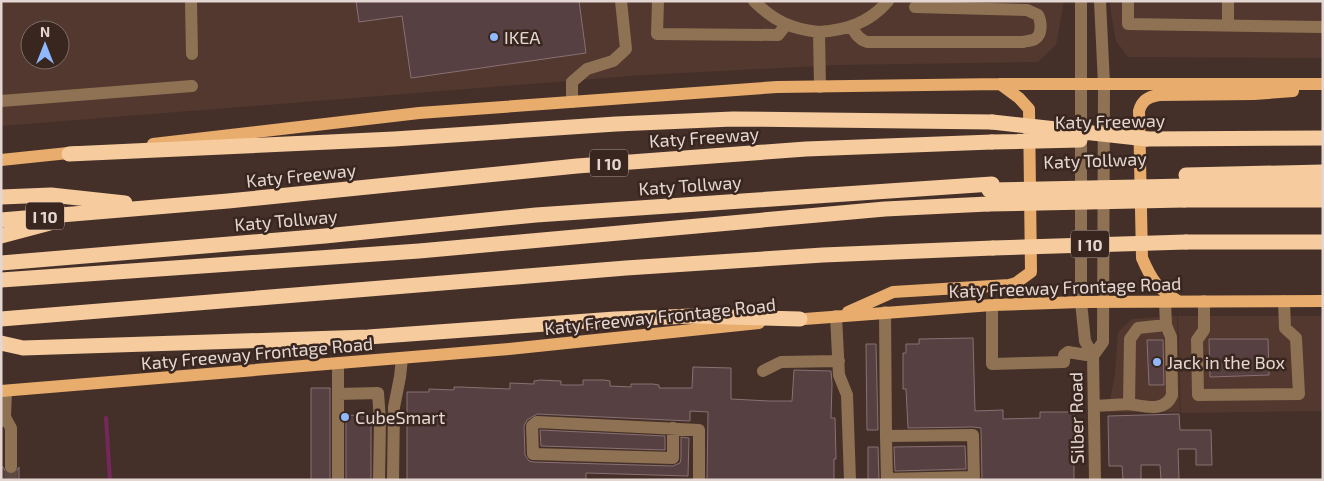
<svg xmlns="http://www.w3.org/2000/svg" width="1324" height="481" font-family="'Exo 2',sans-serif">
<rect width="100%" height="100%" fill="#443029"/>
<!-- built -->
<path fill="#53382f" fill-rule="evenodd" d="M 1,1 L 1064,1 L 1056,45 L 1038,62 L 838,65 L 643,75 L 1,126 ZM 30,30 L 60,30 L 60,60 L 30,60 Z
M 1110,1 L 1323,1 L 1323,58 L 1128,57 L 1116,41 L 1111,13 Z
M 1177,316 L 1180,412 L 1108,412 L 1115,373 L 1118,332 L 1132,319 Z
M 1178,316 L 1323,316 L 1323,411 L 1181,413 Z"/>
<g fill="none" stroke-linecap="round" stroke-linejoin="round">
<!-- stream -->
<path stroke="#76275b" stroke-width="4" d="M 106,418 L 110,480"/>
</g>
<!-- building -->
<path fill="#564042" stroke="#897072" d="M 356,1 L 579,1 L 586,53 L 411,78 L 402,16 L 359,22 Z
M 973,338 L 975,411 L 1003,410 L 1003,419 L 1040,418 L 1040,412 L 1074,412 L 1074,480 L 982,480 L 981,428 L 973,427 L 908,428 L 906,389 L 903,389 L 903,353 L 906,353 L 906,344 L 919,344 L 919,339 Z
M 1209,339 L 1268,339 L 1269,375 L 1210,377 Z
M 1147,340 L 1163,340 L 1164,385 L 1149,385 Z
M 866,344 L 876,344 L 878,430 L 867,430 Z
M 693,367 L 731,368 L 731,399 L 769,401 L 792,401 L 794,370 L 831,371 L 832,384 L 831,418 L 835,418 L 836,459 L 834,459 L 834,480 L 707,480 L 708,412 L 690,411 L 690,421 L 537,414 L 527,420 L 524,426 L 525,455 L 529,461 L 533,462 L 673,466 L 680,463 L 681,458 L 681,437 L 689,438 L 688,476 L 586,473 L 586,480 L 407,480 L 407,392 L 429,392 L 429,389 L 454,390 L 454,387 L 460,387 L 510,389 L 510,383 L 534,384 L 534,381 L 540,380 L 561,381 L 561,385 L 583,385 L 583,380 L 604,380 L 610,381 L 610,386 L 631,387 L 631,384 L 653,384 L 659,385 L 659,388 L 692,388 Z
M 311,388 L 330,388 L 330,480 L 311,480 Z
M 1179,414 L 1180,430 L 1211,430 L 1212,465 L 1196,465 L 1196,449 L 1178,449 L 1179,480 L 1161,480 L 1160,465 L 1141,465 L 1141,480 L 1123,480 L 1122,466 L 1109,466 L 1108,416 Z
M 346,415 L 371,416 L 371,480 L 346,480 Z
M 540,430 L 665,436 L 665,450 L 541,446 Z
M 965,446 L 966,469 L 895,471 L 894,447 Z
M 868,447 L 878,447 L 879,480 L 868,480 Z
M 1,467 L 3,467 L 7,474 L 11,475 L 15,474 L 19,467 L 19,480 L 1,480 Z"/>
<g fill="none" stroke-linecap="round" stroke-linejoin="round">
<!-- minor-tunnel -->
<path stroke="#5c4942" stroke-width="12" stroke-dasharray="12 6" stroke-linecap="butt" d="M 11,467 L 11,480"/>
<!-- minor -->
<path stroke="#8f7253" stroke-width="12" d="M 191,1 L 192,54
M 658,1 L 657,34 L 778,35 L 786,25
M 754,1 C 774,21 791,29 819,32 L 820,87
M 1081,1 L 1081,302 L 1085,341 L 1093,356 L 1095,480
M 1128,1 L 1128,24 L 1323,27
M 1228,1 L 1228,26
M 852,27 C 856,35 859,39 867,42 L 1023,42 C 1026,41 1032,41 1035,39 C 1043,34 1041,21 1038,15 L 1027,10 L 915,7
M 819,32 C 847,30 869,23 888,1
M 1,101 L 192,86
M 572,102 L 572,82 L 587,69 L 613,61 L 626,49 L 621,1
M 1204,301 L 1204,330 L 1197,340 L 1198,395 L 1299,394 L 1296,338 L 1285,328 L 1284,301
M 992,305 L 992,364 L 1064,362 L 1064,355 L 1068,352 L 1093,356
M 885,312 L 886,436 L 973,435 L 974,480
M 836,316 L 839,375 L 847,395 L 850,480
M 1093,356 L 1103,342 L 1104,84 L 1100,1
M 763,371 L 781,362 L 839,361
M 338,394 L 378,393 L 380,421 L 379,480
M 1129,404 C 1144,406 1165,413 1172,395 L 1171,337 L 1166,325 L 1165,301
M 1094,406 L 1129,404 L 1130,339 L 1138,328 L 1166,325
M 5,417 L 11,428 L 11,467
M 1,421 L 5,417 L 6,391
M 673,428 L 673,458 L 533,454 L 532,426 L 537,422 L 699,430 L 699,480
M 886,436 L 887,479 L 974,477
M 338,480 L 338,363
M 393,480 L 394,407 L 400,377 L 402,358"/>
<!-- major -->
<path stroke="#e8ac6c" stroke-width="12" d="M 153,144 L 419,113 L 777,87 L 1000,84 L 1323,84
M 1,160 L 78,152
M 1178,301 C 1157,288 1152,281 1142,258 L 1139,111 C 1142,100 1148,97 1159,95 L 1254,94 L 1293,91
M 848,312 L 893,292 L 1009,285 L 1016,283 L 1031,272 L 1029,109 L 1019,98 L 1000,84
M 791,320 L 992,305 L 1081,302 L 1323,301
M 1,391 L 509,349 L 759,323"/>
<!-- highway -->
<path stroke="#f6cb9e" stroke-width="15" d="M 1147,139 L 1323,138
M 69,154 L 394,139 L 616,124 L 733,119 L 992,122
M 1186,175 L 1323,172
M 1186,186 L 1323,186
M 1,197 L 51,195 L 125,203
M 1184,200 L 1323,200
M 1,220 L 228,201 L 577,166 L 806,149 L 992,142
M 1,236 L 50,223
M 1186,242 L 1323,242
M 1,263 L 325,236 L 536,215 L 992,184
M 1,280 L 419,251 L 885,209 L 988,204
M 1,319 L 626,268 L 823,255 L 993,248
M 1,343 L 23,348 L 368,337 L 615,319 L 692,316 L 800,319"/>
<!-- highway-bridge -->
<path stroke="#f6cb9e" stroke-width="15" d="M 992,122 L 1147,139
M 992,142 L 1080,140
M 989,190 L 1186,186
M 988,204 L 1184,200
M 993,248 L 1186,242"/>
</g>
<!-- markers -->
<g fill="#8fb8fd" stroke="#39261f" stroke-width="2">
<circle cx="494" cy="37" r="5"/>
<circle cx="1157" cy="362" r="5"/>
<circle cx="345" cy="417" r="5"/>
</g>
<g text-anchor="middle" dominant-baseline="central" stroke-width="5" stroke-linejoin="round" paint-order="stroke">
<!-- shield labels -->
<g fill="#39261f" stroke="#b1a29d" stroke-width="1">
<rect x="590" y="149.5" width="38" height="27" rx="4"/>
<rect x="26" y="202.5" width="38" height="27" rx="4"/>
<rect x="1071" y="230.5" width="38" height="27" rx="4"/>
</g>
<g font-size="16" font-weight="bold" fill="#e4d7d3">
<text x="609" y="163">I 10</text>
<text x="45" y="216">I 10</text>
<text x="1090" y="244">I 10</text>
</g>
<!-- poi labels -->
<g font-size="18" fill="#e4d7d3" stroke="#39261f" text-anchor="start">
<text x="504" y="37">IKEA</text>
<text x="1167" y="362">Jack in the Box</text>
<text x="355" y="417">CubeSmart</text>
</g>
<!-- street labels -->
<g font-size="18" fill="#e4d7d3" stroke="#39261f">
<text transform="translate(1110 121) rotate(-1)">Katy Freeway</text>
<text transform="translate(704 137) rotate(-4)">Katy Freeway</text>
<text transform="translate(1095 160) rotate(-2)">Katy Tollway</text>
<text transform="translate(301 175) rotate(-6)">Katy Freeway</text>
<text transform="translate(690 185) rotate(-4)">Katy Tollway</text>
<text transform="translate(286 220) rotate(-5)">Katy Tollway</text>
<text transform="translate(1065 287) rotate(-2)">Katy Freeway Frontage Road</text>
<text transform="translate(660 316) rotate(-6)">Katy Freeway Frontage Road</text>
<text transform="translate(257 353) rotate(-5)">Katy Freeway Frontage Road</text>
<text transform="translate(1076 418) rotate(-91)">Silber Road</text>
</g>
</g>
<!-- border -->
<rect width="1324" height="481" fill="none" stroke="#e4d7d3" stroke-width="5"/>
<!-- north arrow -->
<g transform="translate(45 45)"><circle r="24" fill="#39261f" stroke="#7d6d67"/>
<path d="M0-4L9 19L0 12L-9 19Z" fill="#8fb8fd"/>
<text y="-8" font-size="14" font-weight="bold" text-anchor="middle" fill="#e4d7d3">N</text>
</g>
</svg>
